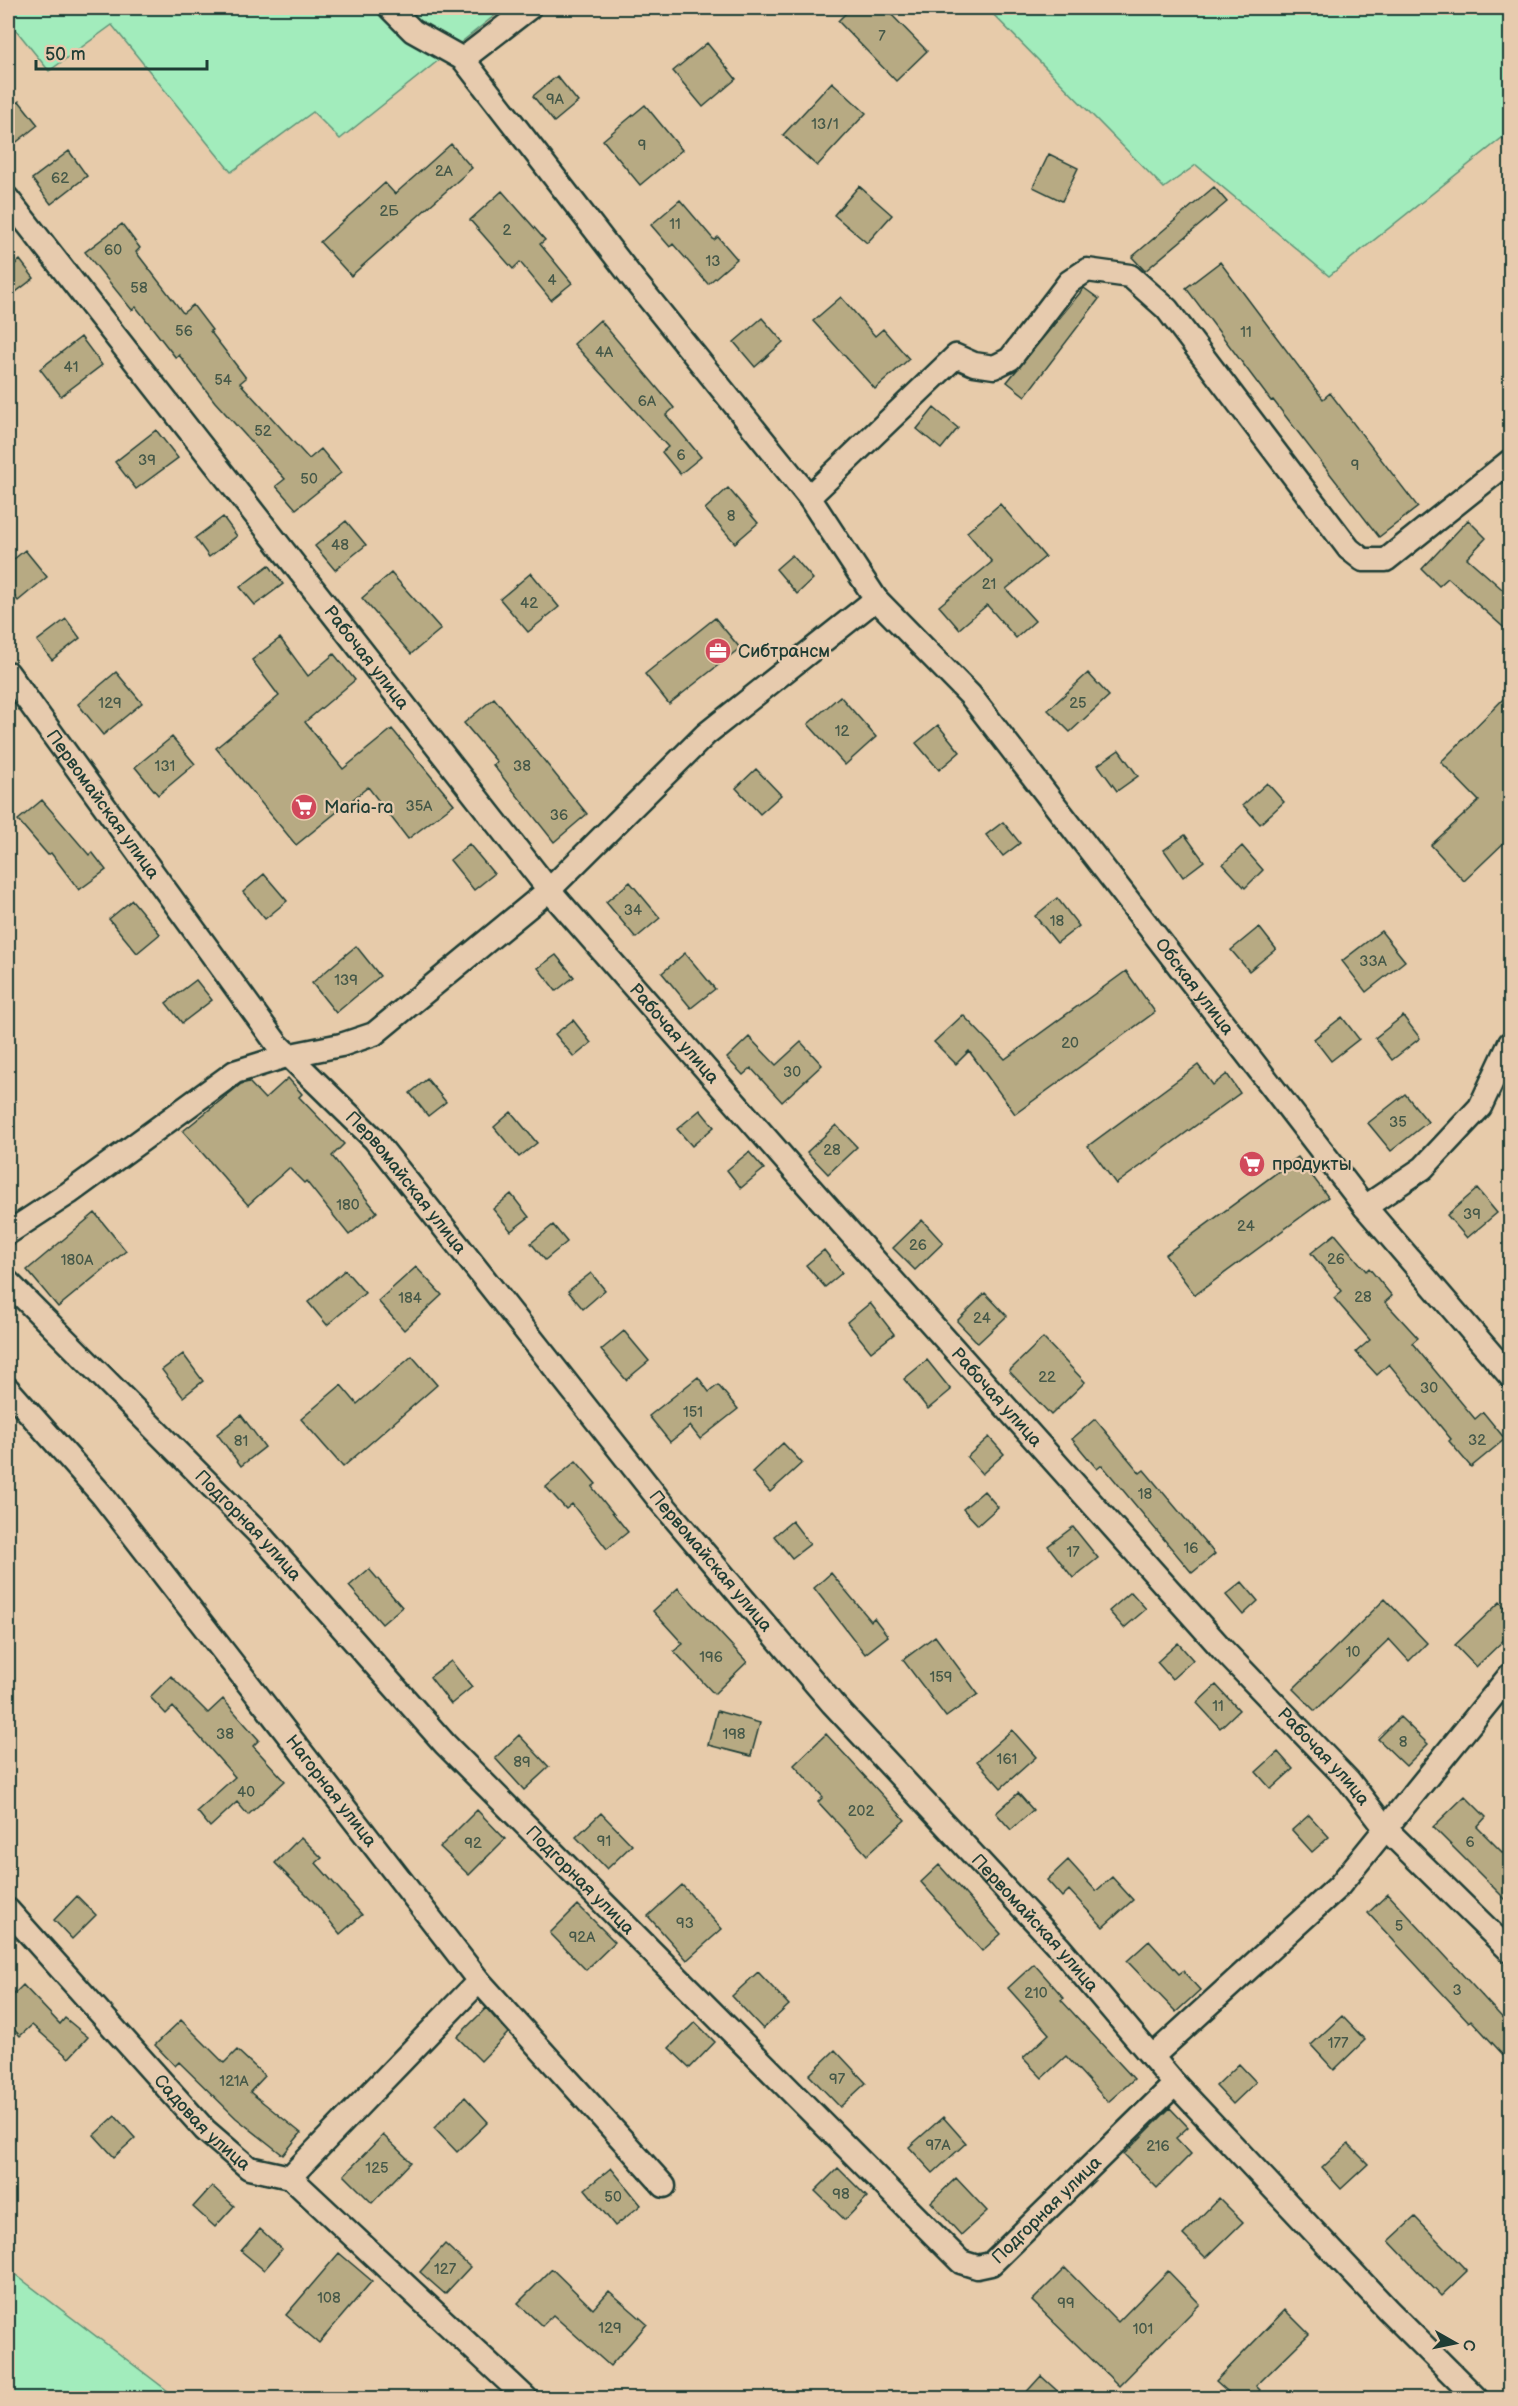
<svg xmlns="http://www.w3.org/2000/svg" width="1518" height="2406" font-family="'Balsamiq Sans',sans-serif">
<rect width="100%" height="100%" fill="#e7cbaa"/>
<filter id="ink" filterUnits="userSpaceOnUse"><feTurbulence type="fractalNoise" baseFrequency=".0167" numOctaves="2"/><feDisplacementMap in="SourceGraphic" scale="12" xChannelSelector="R" yChannelSelector="G"/><feConvolveMatrix kernelMatrix="1 2 1 2 8 2 1 2 1" color-interpolation-filters="sRGB"/></filter>
<g filter="url(#ink)">
<!-- green -->
<path fill="#a2ecbc" stroke="#609478" stroke-width="1.5" d="M 8,8 L 504,8 L 340,139 L 313,112 L 231,172 L 112,25 L 49,71 L 8,20 Z
M 987,8 L 1510,8 L 1510,143 L 1502,138 L 1329,276 L 1196,165 L 1164,188 Z
M 8,2269 L 177,2398 L 8,2398 Z"/>
<!-- building -->
<path fill="#b7aa83" stroke="#1f3d34" stroke-width="1.5" d="M 851,8 L 885,8 L 927,51 L 896,81 L 838,21 Z
M 707,43 L 736,79 L 703,107 L 673,71 Z
M 557,76 L 578,102 L 554,122 L 533,96 Z
M 832,82 L 866,113 L 817,166 L 783,135 Z
M 19,101 L 38,125 L 8,149 L 8,110 Z
M 645,105 L 682,150 L 640,185 L 603,140 Z
M 451,144 L 472,168 L 351,276 L 320,242 L 385,183 L 395,194 Z
M 69,151 L 87,176 L 51,204 L 32,179 Z
M 1049,154 L 1078,168 L 1062,201 L 1033,187 Z
M 859,186 L 892,215 L 867,243 L 834,215 Z
M 1214,187 L 1227,202 L 1145,271 L 1132,257 Z
M 502,191 L 545,240 L 540,244 L 572,283 L 551,300 L 520,262 L 513,269 L 470,220 Z
M 680,200 L 714,240 L 718,237 L 737,259 L 708,284 L 673,244 L 670,247 L 651,225 Z
M 122,224 L 140,248 L 136,252 L 183,313 L 193,305 L 212,330 L 210,331 L 246,378 L 240,383 L 309,459 L 321,449 L 341,473 L 296,509 L 276,486 L 285,479 L 215,402 L 179,355 L 176,358 L 136,307 L 132,310 L 85,252 Z
M 20,260 L 34,278 L 8,298 L 8,270 Z
M 1220,262 L 1323,399 L 1330,393 L 1418,507 L 1379,537 L 1273,400 L 1271,401 L 1186,288 Z
M 1084,288 L 1099,299 L 1025,396 L 1007,382 Z
M 841,297 L 875,336 L 883,329 L 909,359 L 875,389 L 813,321 Z
M 762,318 L 783,342 L 755,367 L 734,342 Z
M 600,320 L 674,408 L 666,415 L 701,457 L 680,474 L 662,452 L 668,447 L 574,344 Z
M 81,337 L 102,365 L 61,396 L 40,369 Z
M 934,408 L 958,428 L 941,449 L 917,429 Z
M 156,430 L 178,458 L 136,489 L 115,462 Z
M 728,488 L 758,523 L 735,543 L 705,509 Z
M 1000,504 L 1045,557 L 1006,589 L 1035,621 L 1016,638 L 987,605 L 959,629 L 939,606 L 992,562 L 967,532 Z
M 223,517 L 237,536 L 209,557 L 195,538 Z
M 1468,520 L 1486,538 L 1467,558 L 1510,596 L 1510,633 L 1448,578 L 1439,586 L 1422,569 Z
M 346,521 L 366,545 L 335,570 L 315,546 Z
M 25,550 L 47,577 L 18,601 L 8,588 L 8,564 Z
M 792,555 L 813,579 L 797,594 L 776,569 Z
M 269,565 L 283,584 L 255,605 L 240,587 Z
M 391,573 L 441,629 L 411,654 L 362,598 Z
M 531,573 L 559,607 L 528,632 L 500,599 Z
M 715,618 L 740,648 L 669,704 L 645,674 Z
M 66,619 L 80,638 L 52,660 L 37,641 Z
M 280,638 L 308,676 L 334,654 L 355,680 L 305,722 L 343,769 L 392,729 L 454,804 L 408,839 L 368,787 L 296,845 L 216,748 L 279,696 L 252,660 Z
M 116,672 L 142,703 L 103,735 L 78,704 Z
M 1088,673 L 1109,696 L 1070,732 L 1048,710 Z
M 1510,692 L 1510,837 L 1464,881 L 1431,845 L 1479,801 L 1441,762 Z
M 840,696 L 876,737 L 845,765 L 808,724 Z
M 494,698 L 587,814 L 554,842 L 493,765 L 497,762 L 464,723 Z
M 938,725 L 960,752 L 939,770 L 916,743 Z
M 172,737 L 195,764 L 158,795 L 135,767 Z
M 1119,750 L 1138,776 L 1117,791 L 1098,765 Z
M 756,769 L 781,795 L 760,814 L 736,788 Z
M 1267,783 L 1284,802 L 1260,824 L 1243,805 Z
M 42,800 L 89,855 L 92,852 L 106,870 L 79,890 L 51,853 L 48,855 L 18,820 Z
M 1003,822 L 1020,843 L 1003,856 L 986,835 Z
M 1185,835 L 1204,861 L 1183,877 L 1164,850 Z
M 469,844 L 494,874 L 474,890 L 450,860 Z
M 1242,846 L 1263,870 L 1245,888 L 1223,864 Z
M 264,874 L 287,901 L 265,919 L 243,892 Z
M 630,882 L 660,918 L 636,938 L 606,902 Z
M 1057,898 L 1079,926 L 1057,943 L 1035,916 Z
M 132,900 L 160,934 L 137,953 L 109,919 Z
M 1259,927 L 1276,949 L 1249,971 L 1231,950 Z
M 1381,931 L 1405,961 L 1366,992 L 1342,961 Z
M 356,946 L 380,976 L 336,1013 L 312,983 Z
M 685,953 L 715,989 L 691,1008 L 662,973 Z
M 556,955 L 574,977 L 556,991 L 538,968 Z
M 1126,971 L 1155,1012 L 1015,1114 L 969,1051 L 956,1064 L 934,1042 L 963,1015 L 1005,1059 Z
M 196,980 L 212,1000 L 182,1023 L 166,1003 Z
M 1403,1016 L 1420,1038 L 1392,1060 L 1375,1038 Z
M 1342,1017 L 1359,1039 L 1331,1061 L 1314,1039 Z
M 573,1020 L 591,1043 L 574,1057 L 555,1034 Z
M 749,1037 L 776,1065 L 801,1042 L 822,1065 L 782,1102 L 751,1068 L 743,1075 L 727,1058 Z
M 1198,1065 L 1213,1085 L 1227,1074 L 1240,1093 L 1116,1184 L 1088,1146 Z
M 288,1078 L 302,1094 L 299,1097 L 344,1144 L 332,1156 L 377,1212 L 349,1235 L 306,1181 L 304,1183 L 289,1168 L 248,1205 L 183,1131 L 241,1084 L 249,1082 L 265,1099 Z
M 427,1079 L 446,1102 L 428,1116 L 410,1093 Z
M 1405,1094 L 1428,1122 L 1391,1151 L 1368,1123 Z
M 700,1110 L 714,1127 L 692,1146 L 677,1129 Z
M 511,1112 L 537,1143 L 519,1157 L 494,1127 Z
M 836,1125 L 857,1147 L 828,1174 L 807,1152 Z
M 749,1152 L 764,1169 L 741,1188 L 727,1170 Z
M 1298,1157 L 1328,1197 L 1195,1295 L 1165,1255 Z
M 1477,1189 L 1497,1213 L 1467,1238 L 1447,1215 Z
M 511,1194 L 529,1217 L 511,1231 L 493,1209 Z
M 95,1213 L 126,1251 L 58,1307 L 27,1270 Z
M 922,1220 L 943,1243 L 915,1270 L 893,1248 Z
M 553,1225 L 567,1242 L 545,1260 L 531,1243 Z
M 1335,1234 L 1366,1271 L 1369,1268 L 1392,1296 L 1385,1302 L 1418,1338 L 1412,1343 L 1475,1419 L 1483,1412 L 1505,1439 L 1471,1467 L 1449,1441 L 1451,1439 L 1389,1364 L 1377,1375 L 1356,1352 L 1370,1340 L 1334,1298 L 1342,1291 L 1311,1253 Z
M 824,1250 L 842,1273 L 825,1287 L 806,1265 Z
M 416,1267 L 442,1295 L 404,1330 L 378,1301 Z
M 345,1270 L 365,1293 L 327,1325 L 308,1302 Z
M 591,1273 L 605,1290 L 583,1309 L 568,1291 Z
M 985,1293 L 1007,1316 L 978,1343 L 957,1321 Z
M 870,1303 L 894,1334 L 871,1352 L 847,1322 Z
M 624,1331 L 649,1361 L 626,1380 L 601,1350 Z
M 1043,1338 L 1085,1382 L 1051,1415 L 1009,1371 Z
M 183,1354 L 203,1381 L 183,1397 L 162,1370 Z
M 412,1356 L 437,1385 L 343,1467 L 301,1419 L 341,1385 L 357,1404 Z
M 927,1360 L 951,1390 L 928,1409 L 904,1379 Z
M 698,1377 L 709,1392 L 718,1385 L 738,1409 L 700,1439 L 690,1426 L 670,1442 L 649,1416 Z
M 241,1415 L 265,1447 L 241,1466 L 217,1434 Z
M 1095,1419 L 1140,1473 L 1144,1470 L 1215,1554 L 1192,1573 L 1102,1465 L 1097,1469 L 1072,1439 Z
M 989,1437 L 1004,1454 L 982,1474 L 967,1457 Z
M 783,1443 L 802,1463 L 770,1492 L 752,1472 Z
M 576,1461 L 596,1484 L 592,1487 L 628,1532 L 607,1549 L 572,1504 L 566,1509 L 546,1487 Z
M 984,1491 L 998,1507 L 978,1525 L 963,1509 Z
M 792,1521 L 810,1544 L 792,1558 L 774,1536 Z
M 1073,1527 L 1098,1558 L 1073,1578 L 1048,1546 Z
M 369,1569 L 402,1607 L 382,1624 L 349,1586 Z
M 831,1573 L 871,1621 L 874,1618 L 888,1636 L 865,1654 L 814,1588 Z
M 1242,1582 L 1258,1601 L 1243,1615 L 1226,1595 Z
M 678,1588 L 747,1662 L 714,1694 L 674,1651 L 683,1644 L 653,1611 Z
M 1131,1592 L 1146,1609 L 1124,1628 L 1109,1611 Z
M 1385,1599 L 1427,1643 L 1409,1661 L 1389,1639 L 1315,1711 L 1293,1689 Z
M 1500,1602 L 1510,1613 L 1510,1634 L 1476,1667 L 1455,1645 Z
M 935,1636 L 978,1694 L 946,1717 L 903,1660 Z
M 1178,1643 L 1193,1660 L 1172,1679 L 1157,1662 Z
M 451,1661 L 472,1687 L 451,1704 L 430,1677 Z
M 171,1676 L 208,1713 L 223,1699 L 259,1740 L 253,1746 L 285,1781 L 248,1815 L 237,1802 L 210,1827 L 197,1811 L 235,1777 L 173,1707 L 166,1714 L 150,1697 Z
M 1216,1685 L 1239,1710 L 1220,1728 L 1197,1703 Z
M 717,1711 L 760,1723 L 751,1756 L 708,1745 Z
M 1400,1717 L 1428,1744 L 1406,1766 L 1378,1739 Z
M 1012,1730 L 1036,1757 L 1001,1788 L 977,1761 Z
M 826,1734 L 905,1820 L 867,1855 L 818,1802 L 823,1797 L 794,1765 Z
M 519,1735 L 549,1767 L 524,1790 L 495,1758 Z
M 1278,1752 L 1293,1769 L 1271,1789 L 1256,1772 Z
M 1018,1793 L 1033,1810 L 1011,1830 L 996,1813 Z
M 1465,1796 L 1486,1817 L 1477,1827 L 1510,1860 L 1510,1904 L 1433,1827 Z
M 477,1810 L 505,1839 L 469,1875 L 440,1847 Z
M 601,1813 L 632,1845 L 607,1869 L 576,1837 Z
M 1309,1815 L 1329,1837 L 1312,1852 L 1292,1830 Z
M 301,1837 L 322,1858 L 316,1863 L 362,1915 L 340,1934 L 317,1905 L 275,1863 Z
M 1068,1860 L 1096,1891 L 1112,1877 L 1133,1900 L 1103,1927 L 1069,1890 L 1062,1897 L 1047,1880 Z
M 939,1865 L 1001,1934 L 982,1951 L 921,1882 Z
M 682,1885 L 722,1929 L 687,1960 L 648,1916 Z
M 1388,1894 L 1510,2026 L 1510,2062 L 1471,2020 L 1469,2022 L 1368,1913 Z
M 77,1896 L 96,1915 L 72,1939 L 54,1920 Z
M 578,1905 L 615,1942 L 586,1970 L 550,1933 Z
M 1149,1941 L 1179,1974 L 1183,1971 L 1200,1990 L 1176,2012 L 1127,1961 Z
M 1034,1964 L 1064,1998 L 1061,2000 L 1134,2079 L 1108,2102 L 1066,2056 L 1042,2078 L 1023,2058 L 1049,2034 L 1008,1988 Z
M 758,1972 L 789,2005 L 763,2029 L 732,1996 Z
M 23,1985 L 60,2024 L 65,2018 L 88,2037 L 69,2058 L 32,2025 L 20,2036 L 8,2023 L 8,2000 Z
M 486,2008 L 508,2033 L 481,2061 L 457,2037 Z
M 1342,2016 L 1365,2040 L 1334,2070 L 1311,2045 Z
M 181,2020 L 224,2063 L 237,2050 L 265,2076 L 250,2092 L 301,2133 L 283,2155 L 236,2118 L 179,2062 L 175,2066 L 155,2045 Z
M 695,2022 L 715,2042 L 690,2068 L 669,2048 Z
M 835,2050 L 866,2083 L 840,2107 L 809,2075 Z
M 1239,2064 L 1256,2082 L 1233,2104 L 1216,2086 Z
M 465,2097 L 488,2122 L 457,2152 L 434,2128 Z
M 1170,2108 L 1188,2127 L 1176,2138 L 1191,2154 L 1157,2188 L 1124,2154 Z
M 115,2116 L 135,2138 L 114,2157 L 94,2135 Z
M 943,2117 L 966,2143 L 933,2173 L 909,2147 Z
M 383,2135 L 411,2162 L 372,2203 L 344,2175 Z
M 1348,2144 L 1368,2164 L 1341,2189 L 1322,2168 Z
M 611,2168 L 641,2205 L 615,2226 L 585,2189 Z
M 838,2168 L 867,2197 L 845,2220 L 815,2191 Z
M 956,2178 L 987,2211 L 961,2235 L 931,2202 Z
M 212,2186 L 234,2206 L 215,2227 L 193,2207 Z
M 1219,2198 L 1243,2222 L 1206,2258 L 1183,2235 Z
M 1415,2217 L 1467,2271 L 1441,2296 L 1389,2241 Z
M 260,2229 L 282,2249 L 264,2270 L 241,2251 Z
M 445,2244 L 470,2267 L 445,2294 L 420,2272 Z
M 339,2253 L 372,2281 L 319,2343 L 286,2315 Z
M 1065,2268 L 1118,2322 L 1168,2271 L 1200,2304 L 1119,2386 L 1032,2301 Z
M 552,2269 L 593,2309 L 609,2291 L 647,2324 L 610,2366 L 553,2315 L 542,2326 L 518,2303 Z
M 1285,2310 L 1309,2334 L 1256,2386 L 1260,2390 L 1252,2398 L 1235,2398 L 1216,2381 Z
M 1041,2376 L 1065,2398 L 1021,2398 Z"/>
<g fill="none" stroke-linecap="round" stroke-linejoin="round">
<defs>
<g id="minor">
<path d="M 390,8 L 413,31 L 463,59"/>
<path id="s1" d="M 529,8 L 463,59 L 634,280 L 809,497 L 876,599 L 970,695 L 1365,1207 L 1510,1376"/>
<path id="s2" d="M 8,199 L 549,890 L 794,1170 L 1222,1649 L 1349,1781 L 1386,1829 L 1510,1951"/>
<path d="M 809,497 L 956,356 L 974,364 L 994,367 L 1010,359 L 1069,282 L 1087,270 L 1130,276 L 1167,309 L 1349,549 L 1363,560 L 1386,560 L 1510,461"/>
<path id="s3" d="M 8,673 L 277,1044 L 374,1139 L 660,1501 L 832,1703 L 1060,1948 L 1175,2084 L 1388,2310 L 1476,2398"/>
<path d="M 1365,1207 L 1423,1168 L 1480,1107 L 1510,1043"/>
<path d="M 8,1233 L 69,1193 L 235,1072 L 286,1056 L 341,1045 L 374,1034 L 549,890 L 706,734 L 876,599"/>
<path id="s4" d="M 8,1282 L 261,1536 L 445,1744 L 961,2262 L 977,2267 L 991,2264 L 1175,2084"/>
<path id="s5" d="M 8,1389 L 102,1495 L 479,1981 L 664,2186"/>
<path id="s6" d="M 8,1910 L 205,2130 L 249,2168 L 290,2177 L 526,2398"/>
<path d="M 1152,2057 L 1339,1886 L 1510,1675"/>
<path d="M 290,2177 L 479,1981"/>
</g>
</defs>
<!-- minor casing -->
<use href="#minor" stroke="#1f3d34" stroke-width="27"/>
<!-- minor -->
<use href="#minor" stroke="#e7cbae" stroke-width="22"/>
</g>
</g>
<!-- icons -->
<defs>
<symbol id="office-disc" viewBox="-11 -11 22 22"><circle r="9.5" fill="#d1495b" stroke="#e7cbae"/><path d="M-6-3h4V-5.5h4V-3h4V5H-6ZM-1-4.5V-3h2v-1.5ZM-6 0V1H6V0Z" fill="#fff"/></symbol>
<symbol id="supermarket-disc" viewBox="-11 -11 22 22"><circle r="9.5" fill="#d1495b" stroke="#e7cbae"/><path d="M-6-5.5h2.5l.6 2H6L4.5 2H-2.5L-4.4-4H-6ZM-1.5 3.2a1.3 1.3 0 1 0 .1 0ZM3 3.2a1.3 1.3 0 1 0 .1 0Z" fill="#fff"/></symbol>
</defs>
<g fill-rule="evenodd">
<use href="#office-disc" x="703" y="636" width="30" height="30"/>
<use href="#supermarket-disc" x="289" y="792" width="30" height="30"/>
<use href="#supermarket-disc" x="1237" y="1149" width="30" height="30"/>
</g>
<g text-anchor="middle" dominant-baseline="central" stroke-width="4.5" stroke-linejoin="round" paint-order="stroke">
<!-- number labels -->
<g font-size="15" fill="#455848">
<text x="882" y="36">7</text>
<text x="555" y="99">9А</text>
<text x="825" y="124">13/1</text>
<text x="642" y="145">9</text>
<text x="444" y="171">2А</text>
<text x="60" y="178">62</text>
<text x="389" y="211">2Б</text>
<text x="675" y="224">11</text>
<text x="507" y="230">2</text>
<text x="113" y="250">60</text>
<text x="713" y="261">13</text>
<text x="552" y="280">4</text>
<text x="139" y="288">58</text>
<text x="184" y="331">56</text>
<text x="1246" y="332">11</text>
<text x="604" y="352">4А</text>
<text x="71" y="367">41</text>
<text x="223" y="380">54</text>
<text x="647" y="401">6А</text>
<text x="263" y="431">52</text>
<text x="681" y="455">6</text>
<text x="147" y="460">39</text>
<text x="1355" y="465">9</text>
<text x="309" y="479">50</text>
<text x="731" y="516">8</text>
<text x="340" y="545">48</text>
<text x="989" y="584">21</text>
<text x="529" y="603">42</text>
<text x="110" y="703">129</text>
<text x="1078" y="703">25</text>
<text x="842" y="731">12</text>
<text x="165" y="766">131</text>
<text x="522" y="766">38</text>
<text x="419" y="806">35А</text>
<text x="559" y="815">36</text>
<text x="633" y="910">34</text>
<text x="1057" y="921">18</text>
<text x="1373" y="961">33А</text>
<text x="346" y="980">139</text>
<text x="1070" y="1043">20</text>
<text x="792" y="1072">30</text>
<text x="1398" y="1122">35</text>
<text x="832" y="1150">28</text>
<text x="348" y="1205">180</text>
<text x="1472" y="1214">39</text>
<text x="1246" y="1226">24</text>
<text x="918" y="1245">26</text>
<text x="1336" y="1259">26</text>
<text x="77" y="1260">180А</text>
<text x="1363" y="1297">28</text>
<text x="410" y="1298">184</text>
<text x="982" y="1318">24</text>
<text x="1047" y="1377">22</text>
<text x="1429" y="1388">30</text>
<text x="693" y="1412">151</text>
<text x="1477" y="1440">32</text>
<text x="241" y="1441">81</text>
<text x="1145" y="1494">18</text>
<text x="1191" y="1548">16</text>
<text x="1073" y="1552">17</text>
<text x="1353" y="1652">10</text>
<text x="711" y="1657">196</text>
<text x="941" y="1677">159</text>
<text x="1218" y="1706">11</text>
<text x="225" y="1734">38</text>
<text x="734" y="1734">198</text>
<text x="1403" y="1742">8</text>
<text x="1007" y="1759">161</text>
<text x="522" y="1762">89</text>
<text x="246" y="1792">40</text>
<text x="861" y="1811">202</text>
<text x="604" y="1841">91</text>
<text x="1470" y="1842">6</text>
<text x="473" y="1843">92</text>
<text x="685" y="1923">93</text>
<text x="1399" y="1926">5</text>
<text x="582" y="1937">92А</text>
<text x="1457" y="1990">3</text>
<text x="1036" y="1993">210</text>
<text x="1338" y="2043">177</text>
<text x="837" y="2079">97</text>
<text x="234" y="2081">121А</text>
<text x="938" y="2145">97А</text>
<text x="1158" y="2146">216</text>
<text x="377" y="2168">125</text>
<text x="841" y="2194">98</text>
<text x="613" y="2197">50</text>
<text x="445" y="2269">127</text>
<text x="329" y="2298">108</text>
<text x="1066" y="2303">99</text>
<text x="610" y="2328">129</text>
<text x="1143" y="2329">101</text>
</g>
<!-- poi labels -->
<g font-size="18" fill="#1f3d34" stroke="#e7cbae" text-anchor="start">
<text x="738" y="651">Сибтрансм</text>
<text x="324" y="807">Maria-ra</text>
<text x="1272" y="1164">продукты</text>
</g>
<!-- street labels -->
<g font-size="18" fill="#1f3d34" stroke="#e7cbae">
<text stroke="none"><textPath href="#s2" startOffset="582">Рабочая улица</textPath></text>
<text stroke="none"><textPath href="#s3" startOffset="162">Первомайская улица</textPath></text>
<text stroke="none"><textPath href="#s1" startOffset="1266">Обская улица</textPath></text>
<text stroke="none"><textPath href="#s2" startOffset="1068">Рабочая улица</textPath></text>
<text stroke="none"><textPath href="#s3" startOffset="648">Первомайская улица</textPath></text>
<text stroke="none"><textPath href="#s2" startOffset="1554">Рабочая улица</textPath></text>
<text stroke="none"><textPath href="#s4" startOffset="342">Подгорная улица</textPath></text>
<text stroke="none"><textPath href="#s3" startOffset="1134">Первомайская улица</textPath></text>
<text stroke="none"><textPath href="#s2" startOffset="2040">Рабочая улица</textPath></text>
<text stroke="none"><textPath href="#s5" startOffset="516">Нагорная улица</textPath></text>
<text stroke="none"><textPath href="#s4" startOffset="828">Подгорная улица</textPath></text>
<text stroke="none"><textPath href="#s3" startOffset="1620">Первомайская улица</textPath></text>
<text stroke="none"><textPath href="#s6" startOffset="288">Садовая улица</textPath></text>
<text stroke="none"><textPath href="#s4" startOffset="1476">Подгорная улица</textPath></text>
</g>
</g>
<!-- margin -->
<rect width="1518" height="2406" fill="none" stroke="#e7cbae" stroke-width="30"/>
<rect x="15" y="15" width="1488" height="2376" fill="none" stroke="#1f3d34" stroke-width="2" filter="url(#ink)"/>
<!-- north arrow -->
<g transform="translate(1455 2343) rotate(99)" stroke="#e7cbae" stroke-width="4.5" paint-order="stroke">
<path d="M0-4.5L10 22L0 15L-10 22Z" fill="#1f3d34"/>
<text y="-9" font-size="16" font-weight="bold" text-anchor="middle" fill="#1f3d34">С</text>
</g>
<!-- scale -->
<path d="M36 60v9h171v-9" fill="none" stroke="#1f3d34" stroke-width="3"/>
<text x="45" y="60" font-size="18" fill="#1f3d34" stroke="#e7cbae" stroke-width="4.5" paint-order="stroke">50 m</text>
</svg>
